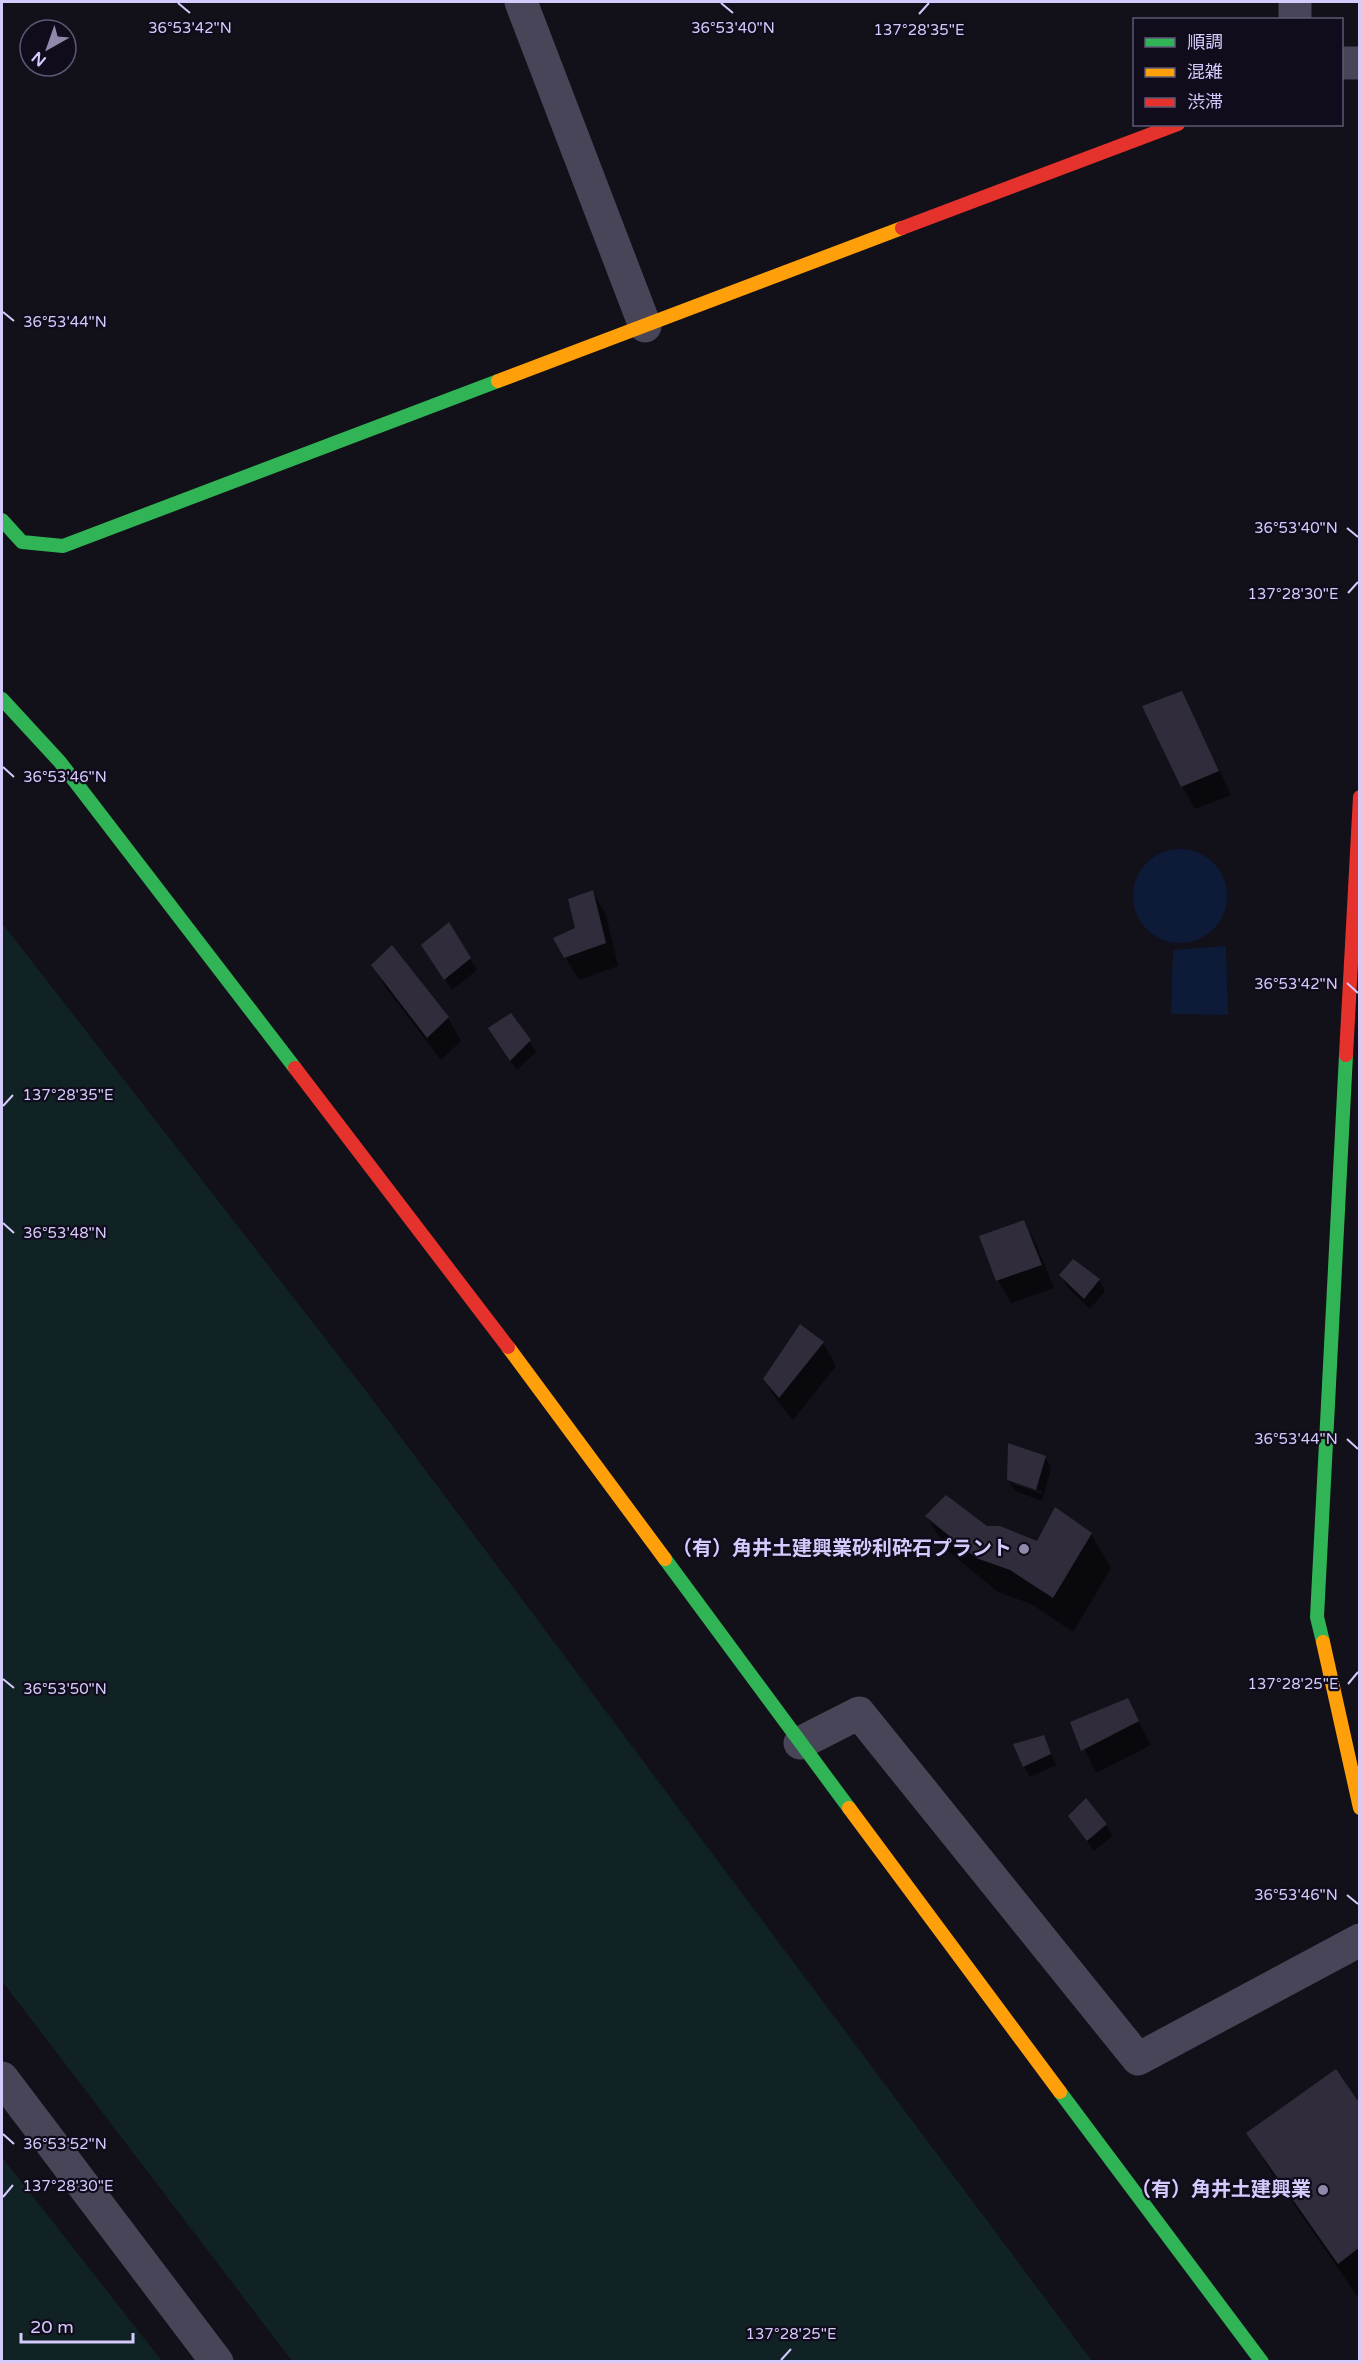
<svg xmlns="http://www.w3.org/2000/svg" width="1361" height="2363" font-family="'Varela Round','Noto Sans JP',sans-serif">
<rect width="100%" height="100%" fill="#121018"/>
<!-- green -->
<path fill="#102224" d="M 2,923 L 370,1396 L 1092,2361 L 292,2361 L 2,1981 Z
M 2,2157 L 162,2361 L 2,2361 Z"/>
<!-- water -->
<path fill="#0d1a38" d="M1133 896a47 47 0 1 1 94 0a47 47 0 1 1-94 0Z
M 1226,946 L 1228,1015 L 1171,1014 L 1173,950 Z"/>
<!-- shadow -->
<path fill="#0007" fill-rule="evenodd" d="M 1182,693 L 1231,795 L 1195,809 L 1182,786 Z
M 593,892 L 606,915 L 618,966 L 579,980 L 555,939 L 577,929 Z
M 392,947 L 448,1018 L 461,1041 L 441,1060 L 386,988 L 373,965 Z
M 430,956 L 470,959 L 477,970 L 452,990 Z
M 496,1040 L 529,1041 L 536,1052 L 517,1070 Z
M 1023,1221 L 1036,1244 L 1054,1288 L 1011,1303 L 998,1280 Z
M 1061,1275 L 1099,1280 L 1105,1291 L 1090,1309 L 1067,1287 Z
M 823,1343 L 836,1366 L 793,1420 L 778,1402 L 764,1379 Z
M 1045,1457 L 1051,1468 L 1042,1501 L 1015,1491 L 1008,1480 ZM 1013,1481 L 1043,1492 L 1042,1494 L 1013,1484 Z
M 927,1516 L 986,1528 L 1038,1543 L 1091,1534 L 1111,1568 L 1073,1632 L 1031,1604 L 998,1592 L 947,1550 Z
M 1127,1700 L 1151,1745 L 1096,1773 L 1072,1723 Z
M 1043,1737 L 1056,1765 L 1030,1777 L 1024,1766 Z
M 1070,1816 L 1106,1825 L 1112,1836 L 1094,1851 Z
M 1360,2106 L 1360,2296 L 1358,2297 L 1268,2167 L 1248,2133 Z"/>
<!-- building -->
<path fill="#302c3b" d="M 1182,691 L 1219,771 L 1181,787 L 1142,706 Z
M 593,890 L 606,943 L 564,958 L 553,938 L 575,928 L 568,899 Z
M 449,922 L 471,958 L 444,980 L 421,945 Z
M 392,945 L 449,1017 L 427,1038 L 371,965 Z
M 511,1013 L 531,1040 L 510,1061 L 488,1028 Z
M 1024,1220 L 1042,1265 L 996,1281 L 979,1236 Z
M 1073,1259 L 1100,1279 L 1084,1299 L 1059,1275 Z
M 800,1324 L 824,1342 L 779,1398 L 763,1379 Z
M 1008,1443 L 1046,1456 L 1036,1490 L 1007,1480 Z
M 946,1495 L 987,1526 L 1000,1526 L 1037,1541 L 1055,1507 L 1092,1533 L 1053,1598 L 1010,1570 L 976,1558 L 925,1516 Z
M 1128,1698 L 1139,1721 L 1081,1751 L 1070,1722 Z
M 1044,1735 L 1051,1754 L 1023,1767 L 1013,1744 Z
M 1086,1798 L 1107,1824 L 1087,1841 L 1068,1816 Z
M 1336,2069 L 1360,2104 L 1360,2247 L 1338,2264 L 1246,2133 Z"/>
<g fill="none" stroke-linecap="round" stroke-linejoin="round">
<!-- street -->
<path stroke="#484559" stroke-width="33" d="M 521,2 L 645,326
M 1295,20 L 1295,2
M 1342,63 L 1360,63
M 800,1743 L 859,1713 L 1138,2059 L 1360,1940
M 2,2078 L 217,2362"/>
<!-- fast -->
<path stroke="#30b455" stroke-width="14" d="M 2,520 L 22,542 L 63,546 L 498,381
M 2,699 L 60,762 L 295,1068
M 665,1559 L 849,1808
M 1323,1642 L 1317,1617 L 1346,1055
M 1060,2092 L 1262,2362"/>
<!-- slow -->
<path stroke="#ff9f0a" stroke-width="14" d="M 498,381 L 902,228
M 508,1347 L 665,1559
M 1323,1642 L 1360,1808
M 849,1808 L 1060,2092"/>
<!-- jam -->
<path stroke="#e5322d" stroke-width="14" d="M 902,228 L 1178,124
M 1346,1055 L 1360,797
M 295,1068 L 508,1347"/>
</g>
<!-- ticks -->
<path fill="none" stroke="#d4cafc" stroke-width="2" d="M 178,3 L 190,13M 721,3 L 733,13M 919,14 L 929,3M 3,312 L 14,321M 1347,528 L 1358,537M 1348,593 L 1358,582M 3,767 L 14,777M 1347,983 L 1358,993M 3,1106 L 13,1095M 3,1223 L 14,1233M 1347,1439 L 1358,1449M 3,1679 L 14,1688M 1348,1684 L 1358,1672M 1347,1895 L 1358,1904M 3,2134 L 14,2144M 3,2197 L 13,2185M 781,2360 L 791,2349"/>
<!-- markers -->
<g fill="#9089ac" stroke="#100c1c" stroke-width="2">
<circle cx="1024" cy="1549" r="6"/>
<circle cx="1323" cy="2190" r="6"/>
</g>
<g text-anchor="middle" dominant-baseline="central" stroke-width="4.5" stroke-linejoin="round" paint-order="stroke">
<!-- poi labels -->
<g font-size="20" font-weight="bold" fill="#d4cafc" stroke="#100c1c" text-anchor="end">
<text x="1012" y="1549">（有）角井土建興業砂利砕石プラント</text>
<text x="1311" y="2190">（有）角井土建興業</text>
</g>
</g>
<g font-size="15" text-anchor="middle" fill="#d4cafc" stroke="#100c1c" stroke-width="4.5" stroke-linejoin="round" paint-order="stroke">
<text x="190" y="33">36°53'42"N</text>
<text x="733" y="33">36°53'40"N</text>
<text x="919" y="35">137°28'35"E</text>
<text x="65" y="327">36°53'44"N</text>
<text x="1296" y="533">36°53'40"N</text>
<text x="1293" y="599">137°28'30"E</text>
<text x="65" y="782">36°53'46"N</text>
<text x="1296" y="989">36°53'42"N</text>
<text x="68" y="1100">137°28'35"E</text>
<text x="65" y="1238">36°53'48"N</text>
<text x="1296" y="1444">36°53'44"N</text>
<text x="1293" y="1689">137°28'25"E</text>
<text x="65" y="1694">36°53'50"N</text>
<text x="1296" y="1900">36°53'46"N</text>
<text x="65" y="2149">36°53'52"N</text>
<text x="68" y="2191">137°28'30"E</text>
<text x="791" y="2339">137°28'25"E</text>
</g>
<!-- border -->
<rect width="1361" height="2363" fill="none" stroke="#d4cafc" stroke-width="6"/>
<!-- legend -->
<rect x="1133" y="18" width="210" height="108" fill="#100c1c" stroke="#5e5876" stroke-width="1.5"/>
<rect x="1145" y="38" width="30" height="9" fill="#30b455" stroke="#5e5876" stroke-width="1.5"/>
<text x="1187" y="48" font-size="18" fill="#d4cafc">順調</text>
<rect x="1145" y="68" width="30" height="9" fill="#ff9f0a" stroke="#5e5876" stroke-width="1.5"/>
<text x="1187" y="78" font-size="18" fill="#d4cafc">混雑</text>
<rect x="1145" y="98" width="30" height="9" fill="#e5322d" stroke="#5e5876" stroke-width="1.5"/>
<text x="1187" y="108" font-size="18" fill="#d4cafc">渋滞</text>
<!-- north arrow -->
<g transform="translate(48 48) rotate(220)"><circle r="28" fill="#100c1c" stroke="#5e5876" stroke-width="1.5"/>
<path d="M0-4.5L10 22L0 15L-10 22Z" fill="#9089ac"/>
<text y="-9" font-size="16" font-weight="bold" text-anchor="middle" fill="#d4cafc">N</text>
</g>
<!-- scale -->
<path d="M21 2333v9h112v-9" fill="none" stroke="#d4cafc" stroke-width="3"/>
<text x="30" y="2333" font-size="18" fill="#d4cafc" stroke="#100c1c" stroke-width="4.5" paint-order="stroke">20 m</text>
</svg>
